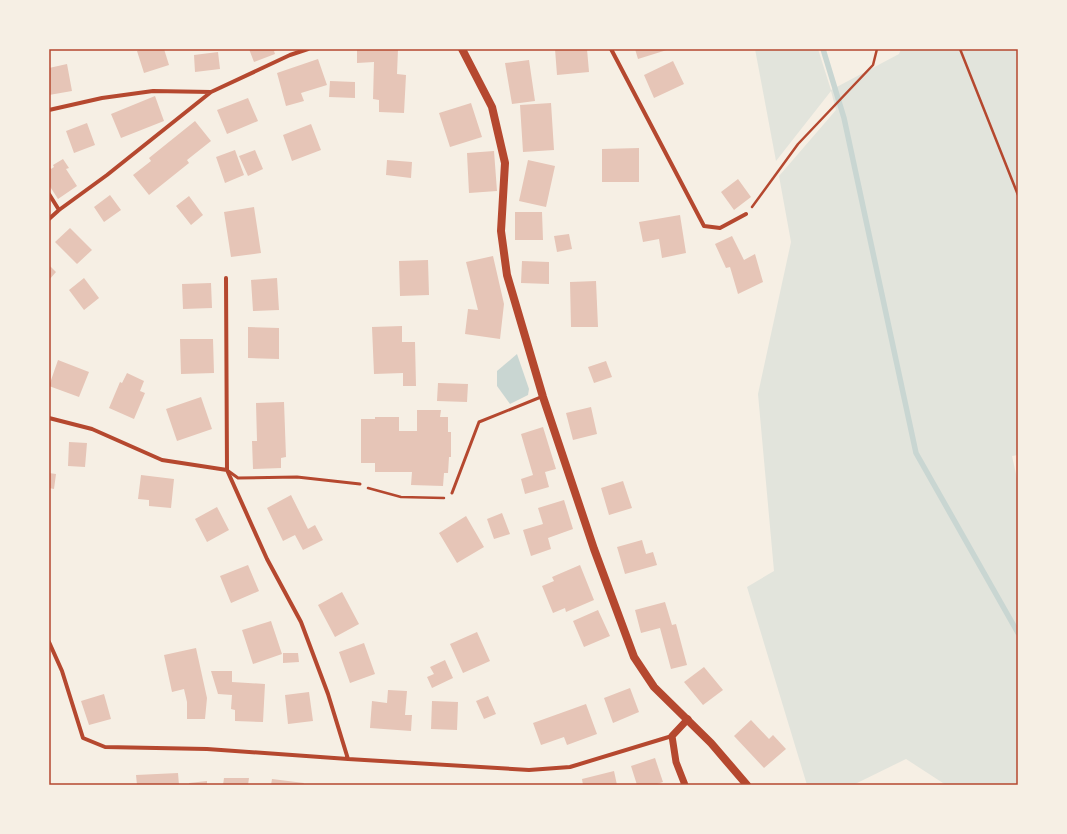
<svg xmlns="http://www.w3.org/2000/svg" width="1067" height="834" font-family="'Nunito Sans',sans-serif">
<rect width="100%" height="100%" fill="#f6efe4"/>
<!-- green -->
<path fill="#e2e4dc" d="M 755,49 L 818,49 L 831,90 L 899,54 L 901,49 L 1018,49 L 1018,455 L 1012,456 L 1018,483 L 1018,785 L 946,785 L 906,759 L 853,785 L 807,785 L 747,587 L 774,571 L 758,394 L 791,242 L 779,176 L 836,110 L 831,91 L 776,161 Z"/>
<!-- water -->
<path fill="#c9d6d2" d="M 517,354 L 529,389 L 528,395 L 510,404 L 497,386 L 497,371 Z"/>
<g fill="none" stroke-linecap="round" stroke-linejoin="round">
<!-- stream -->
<path stroke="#c9d6d2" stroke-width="5.5" d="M 823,49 L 844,118 L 916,453 L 1018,633"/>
</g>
<!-- building -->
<path fill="#e6c5b7" d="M 143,49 L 164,49 L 169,65 L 144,73 L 137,51 Z
M 249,49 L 280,49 L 274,51 L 275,54 L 254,62 Z
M 357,49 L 398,49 L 397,74 L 406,75 L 404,113 L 379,112 L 379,100 L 373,99 L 374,62 L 357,63 Z
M 555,49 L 587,49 L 589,72 L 557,75 Z
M 635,49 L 670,49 L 638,59 Z
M 218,52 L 220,69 L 195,72 L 194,55 Z
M 318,59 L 327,85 L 301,93 L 304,101 L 286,106 L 277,73 Z
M 529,60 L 535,101 L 512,104 L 505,63 Z
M 673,61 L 684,84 L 654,98 L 644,75 Z
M 67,64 L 72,91 L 49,95 L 49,68 Z
M 330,81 L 355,82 L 355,98 L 329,97 Z
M 155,96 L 164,121 L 121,138 L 111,114 Z
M 248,98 L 258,121 L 227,134 L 217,110 Z
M 471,103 L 482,137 L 450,147 L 439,113 Z
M 551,103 L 554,150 L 523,152 L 520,105 Z
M 195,121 L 211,141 L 187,160 L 189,163 L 149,195 L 133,175 L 151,161 L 149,158 Z
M 87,123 L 95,145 L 74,153 L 66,131 Z
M 311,124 L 321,150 L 292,161 L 283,135 Z
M 639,148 L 639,182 L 602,182 L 602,149 Z
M 235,150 L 244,175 L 225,183 L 216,157 Z
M 255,150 L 263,169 L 248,176 L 239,156 Z
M 494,151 L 497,191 L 469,193 L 467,153 Z
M 63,159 L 69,168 L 66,169 L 77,186 L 58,199 L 49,185 L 49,166 L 51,169 L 54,167 L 53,165 Z
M 387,160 L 412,162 L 411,178 L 386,175 Z
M 528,160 L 555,166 L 546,207 L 519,201 Z
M 738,179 L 751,197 L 734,210 L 721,192 Z
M 110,195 L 121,210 L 104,222 L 94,207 Z
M 189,196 L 203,215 L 191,225 L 176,206 Z
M 254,207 L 261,253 L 231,257 L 224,212 Z
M 515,212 L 542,212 L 543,240 L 515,240 Z
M 680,215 L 686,253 L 662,258 L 659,239 L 643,242 L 639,222 Z
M 70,228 L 92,250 L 77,264 L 55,242 Z
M 569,234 L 572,249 L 557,252 L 554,236 Z
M 732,236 L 744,260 L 755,254 L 763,282 L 738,294 L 730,267 L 726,268 L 715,244 Z
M 493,256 L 504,304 L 500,339 L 465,334 L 468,309 L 478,310 L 466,262 Z
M 428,260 L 429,295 L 400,296 L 399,261 Z
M 522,261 L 549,262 L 549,284 L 521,283 Z
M 49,265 L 56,272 L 49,280 Z
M 84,278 L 99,298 L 84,310 L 69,290 Z
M 277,278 L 279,310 L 253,311 L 251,280 Z
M 596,281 L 598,327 L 571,327 L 570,282 Z
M 211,283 L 212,308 L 183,309 L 182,284 Z
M 402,326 L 402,342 L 415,342 L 416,386 L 403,386 L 403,373 L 374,374 L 372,327 Z
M 248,327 L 279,328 L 279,359 L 248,358 Z
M 180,339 L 213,339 L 214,373 L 181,374 Z
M 58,360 L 89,372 L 79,397 L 49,386 Z
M 606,361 L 612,377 L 594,383 L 588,367 Z
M 127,373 L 144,381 L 140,391 L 145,393 L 134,419 L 109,408 L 120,382 L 122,383 Z
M 438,383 L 468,384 L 467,402 L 437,401 Z
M 201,397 L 212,429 L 177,441 L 166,409 Z
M 284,402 L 286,457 L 281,458 L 281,468 L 253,469 L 252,441 L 257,441 L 256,403 Z
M 591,407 L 597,434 L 573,440 L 566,413 Z
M 417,410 L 441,410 L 440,417 L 448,417 L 448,432 L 451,432 L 451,457 L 449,457 L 448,473 L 444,473 L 443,486 L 411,485 L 412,472 L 375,472 L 375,463 L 361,463 L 361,419 L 375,419 L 375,417 L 399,417 L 399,431 L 417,431 Z
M 543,427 L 556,469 L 545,472 L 549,487 L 525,494 L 521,479 L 533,475 L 521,434 Z
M 69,442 L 87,443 L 85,467 L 68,466 Z
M 49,473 L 56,474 L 54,489 L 49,488 Z
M 141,475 L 174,479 L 171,508 L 149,506 L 149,500 L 138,499 Z
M 623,481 L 632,508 L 609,515 L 601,488 Z
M 291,495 L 308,529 L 315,525 L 323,540 L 303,550 L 295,535 L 283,541 L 267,508 Z
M 564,500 L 573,529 L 548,538 L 551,549 L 531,556 L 523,530 L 543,524 L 538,508 Z
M 217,507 L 229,530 L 207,542 L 195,519 Z
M 502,513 L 510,534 L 494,539 L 487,519 Z
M 466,516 L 484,547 L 457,563 L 439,533 Z
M 642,540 L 646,554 L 653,552 L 657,565 L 625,574 L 617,547 Z
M 248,565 L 259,591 L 231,603 L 220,576 Z
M 580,565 L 594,600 L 566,612 L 565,608 L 553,613 L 542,586 L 554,581 L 552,577 Z
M 342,592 L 359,624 L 335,637 L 318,605 Z
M 665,602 L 672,625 L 676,624 L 687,665 L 671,669 L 660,628 L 641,633 L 635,610 Z
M 598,610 L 610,636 L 584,647 L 573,621 Z
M 271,621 L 282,654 L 253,664 L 242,630 Z
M 477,632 L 490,661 L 463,673 L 450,644 Z
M 364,643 L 375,674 L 350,683 L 339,652 Z
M 196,648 L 207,698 L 205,719 L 187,719 L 187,702 L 184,689 L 172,692 L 164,655 Z
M 283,653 L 298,653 L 299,662 L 283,663 Z
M 445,660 L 453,678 L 432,688 L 427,677 L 434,674 L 430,667 Z
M 704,667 L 723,690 L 703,705 L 684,682 Z
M 211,671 L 232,671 L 232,682 L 265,684 L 263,722 L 235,721 L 235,710 L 231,709 L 232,695 L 218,694 Z
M 630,688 L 639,712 L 613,723 L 604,698 Z
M 388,690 L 407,691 L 405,715 L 412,715 L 411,731 L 370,728 L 372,701 L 387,703 Z
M 309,692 L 313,721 L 288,724 L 285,695 Z
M 104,694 L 111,719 L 89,725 L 81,701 Z
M 488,696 L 496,714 L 484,719 L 476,701 Z
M 432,701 L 458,702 L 457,730 L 431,729 Z
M 586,704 L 597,734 L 567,745 L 564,737 L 541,745 L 533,723 Z
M 751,720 L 769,739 L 773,735 L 786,749 L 764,768 L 734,736 Z
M 655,758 L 663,782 L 654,785 L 637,785 L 631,766 Z
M 614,771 L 617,785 L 583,785 L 582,779 Z
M 178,773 L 179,785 L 137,785 L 136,775 Z
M 224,778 L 249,778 L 248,785 L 223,785 Z
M 272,779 L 304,783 L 303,785 L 271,785 Z
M 207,781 L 207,785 L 189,785 L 189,783 Z"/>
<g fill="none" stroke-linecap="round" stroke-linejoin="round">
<!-- path -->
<path stroke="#b5482f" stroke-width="2.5" d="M 960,49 L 1018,195
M 752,207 L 798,144 L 873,65 L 877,49
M 368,488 L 401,497 L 444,498"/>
<!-- service -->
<path stroke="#b5482f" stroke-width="3" d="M 227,470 L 238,478 L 297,477 L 360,484
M 452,493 L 479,422 L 541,397"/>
<!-- minor -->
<path stroke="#b5482f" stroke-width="4" d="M 611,49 L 704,226 L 720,228 L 746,214
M 49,110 L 102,98 L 153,91 L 211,92 L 290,55 L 308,49
M 49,194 L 59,210
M 49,219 L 59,210 L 107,175 L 211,92
M 226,278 L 227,470 L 267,559 L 301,622 L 328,694 L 348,759
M 49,418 L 92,429 L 162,460 L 227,470
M 49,642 L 62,671 L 83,738 L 105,747 L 207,749 L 348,759 L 529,770 L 570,767 L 672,736"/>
<!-- tertiary -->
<path stroke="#b5482f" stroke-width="7" d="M 685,785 L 676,762 L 672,736 L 688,719"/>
<!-- secondary -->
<path stroke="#b5482f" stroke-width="8" d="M 462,49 L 492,107 L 505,163 L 501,231 L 507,275 L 543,397 L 594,549 L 634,657 L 654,687 L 711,743 L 747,785"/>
</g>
<!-- border -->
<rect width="1067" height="834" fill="none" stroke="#f6efe4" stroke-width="100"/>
<rect x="50" y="50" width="967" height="734" fill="none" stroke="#b5482f" stroke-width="1.5"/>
</svg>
